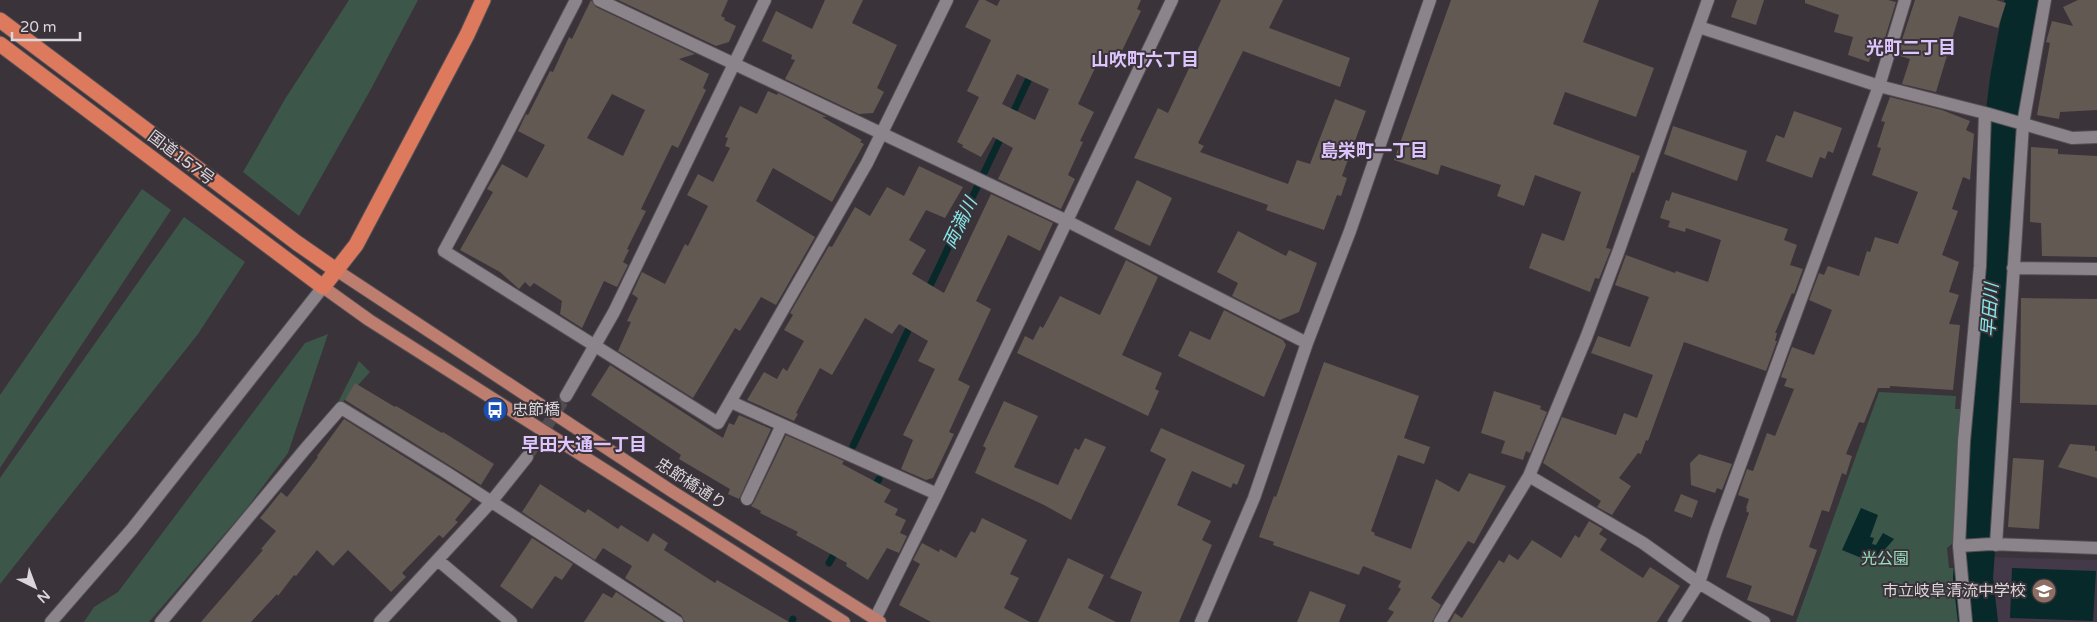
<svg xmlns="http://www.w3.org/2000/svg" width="2097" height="622" font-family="'Varela Round','Noto Sans JP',sans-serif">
<rect width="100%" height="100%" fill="#3a333a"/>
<!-- education -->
<path fill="#443948" d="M 1989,557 L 2097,560 L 2097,622 L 1994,622 Z"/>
<!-- green -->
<path fill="#3c5649" d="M 349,0 L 418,0 L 371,89 L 299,216 L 243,172 L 285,99 Z
M 142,189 L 171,210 L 0,468 L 0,395 Z
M 184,217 L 245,262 L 198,334 L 0,584 L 0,478 Z
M 328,334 L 288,453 L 246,509 L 149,622 L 84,622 L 94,607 L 118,592 L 305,343 Z
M 359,361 L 370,372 L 332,414 Z
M 1879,392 L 1956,396 L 1955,409 L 1962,409 L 1958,539 L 1947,548 L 1949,568 L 1954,568 L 1968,576 L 1969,622 L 1796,622 Z"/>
<!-- water -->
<path fill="#08292a" d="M 1861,508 L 1878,515 L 1870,537 L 1874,538 L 1872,544 L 1876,545 L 1883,533 L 1894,539 L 1873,563 L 1868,556 L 1859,557 L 1842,550 Z
M 2012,568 L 2096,571 L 2093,621 L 2010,618 Z"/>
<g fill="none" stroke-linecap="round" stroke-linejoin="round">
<!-- stream -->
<path stroke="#08292a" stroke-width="7" d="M 1011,117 L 1032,72
M 927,292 L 1003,133
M 853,446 L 912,322
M 872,490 L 879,479
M 829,563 L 837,549
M 792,622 L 793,619"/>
<!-- river -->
<path stroke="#08292a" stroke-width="40" d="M 1978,622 L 1973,578 L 1985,414 L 2000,160 L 2010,79 L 2025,0"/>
</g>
<!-- building -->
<path fill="#635953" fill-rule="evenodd" d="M 591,0 L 596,7 L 695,54 L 679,59 L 709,74 L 703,88 L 706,90 L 678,148 L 672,145 L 641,209 L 646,211 L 627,249 L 629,250 L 623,262 L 628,265 L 617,287 L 604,281 L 582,328 L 560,314 L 562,301 L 534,283 L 530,287 L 525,282 L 519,289 L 500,272 L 460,250 L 493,192 L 487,189 L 502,164 L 527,178 L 545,145 L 518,131 L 526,114 L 528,115 L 550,71 L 553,72 L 569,37 L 572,39 ZM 612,94 L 645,110 L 623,156 L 587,138 Z
M 618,0 L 728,0 L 721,16 L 725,18 L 724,20 L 736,26 L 729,42 L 716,46 Z
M 825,0 L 863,0 L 852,23 L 897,45 L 877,88 L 884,92 L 873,113 L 859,114 L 785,79 L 795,60 L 791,59 L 792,55 L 762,41 L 776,11 L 812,29 Z
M 979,0 L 985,0 L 997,6 L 1000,0 L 1141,0 L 1137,9 L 1141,11 L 1120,55 L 1116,53 L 1110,68 L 1098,62 L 1078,104 L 1094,112 L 1080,141 L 1083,142 L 1068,175 L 1075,179 L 1061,209 L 998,179 L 1013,148 L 993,137 L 981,157 L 962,147 L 963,145 L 957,142 L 979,97 L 967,91 L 991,40 L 965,27 ZM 1017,74 L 1049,89 L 1035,120 L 1002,104 Z
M 1221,0 L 1283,0 L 1269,28 L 1350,58 L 1340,87 L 1243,51 L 1198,143 L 1204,146 L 1200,152 L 1288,184 L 1297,160 L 1310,164 L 1335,99 L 1366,111 L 1342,176 L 1347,178 L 1341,196 L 1337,195 L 1324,230 L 1266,210 L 1268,205 L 1134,158 L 1158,108 L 1168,113 Z
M 1451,0 L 1599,0 L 1583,42 L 1654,68 L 1636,117 L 1565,92 L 1553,124 L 1640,156 L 1634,173 L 1632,172 L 1606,248 L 1611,249 L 1599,279 L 1595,278 L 1590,292 L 1529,268 L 1542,233 L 1564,241 L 1581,192 L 1535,175 L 1524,206 L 1497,196 L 1501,185 L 1441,165 L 1438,175 L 1394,160 Z
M 1737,0 L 1764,0 L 1756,25 L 1731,17 Z
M 1805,0 L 1888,0 L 1896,2 L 1881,51 L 1873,48 L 1869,62 L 1848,55 L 1853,37 L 1834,32 L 1839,15 L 1805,3 Z
M 1915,0 L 1996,0 L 2006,3 L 1998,28 L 1959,16 L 1936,92 L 1902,84 L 1910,59 L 1897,55 Z
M 2078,0 L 2097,0 L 2097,110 L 2060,112 L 2059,119 L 2037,115 L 2050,43 L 2046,42 L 2052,21 L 2073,26 L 2063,7 Z
M 768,91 L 777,95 L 778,93 L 827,117 L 822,117 L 862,140 L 860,142 L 864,144 L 832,202 L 773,168 L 756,201 L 815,237 L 776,305 L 761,297 L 740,331 L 735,328 L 693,398 L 618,351 L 631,322 L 627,321 L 638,298 L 632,294 L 642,272 L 665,284 L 685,244 L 688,246 L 708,206 L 687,195 L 698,174 L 713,182 L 730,148 L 725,146 L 728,138 L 725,137 L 740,106 L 757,114 Z
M 1890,97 L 1942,110 L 1970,121 L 1966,130 L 1974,134 L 1970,180 L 1963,177 L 1952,209 L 1958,211 L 1942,255 L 1959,262 L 1949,292 L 1959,295 L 1949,324 L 1960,325 L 1953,390 L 1890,386 L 1890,388 L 1878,388 L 1864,423 L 1859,422 L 1846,454 L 1852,456 L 1846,475 L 1842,473 L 1829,512 L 1822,510 L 1809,547 L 1817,550 L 1793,616 L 1747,600 L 1752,586 L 1726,577 L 1749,513 L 1746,511 L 1747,509 L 1746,508 L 1749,499 L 1738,495 L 1747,469 L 1753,471 L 1767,433 L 1775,436 L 1794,389 L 1784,386 L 1787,379 L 1781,377 L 1792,347 L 1814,355 L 1832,310 L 1809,300 L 1819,273 L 1824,275 L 1828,266 L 1859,276 L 1867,251 L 1870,252 L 1875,237 L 1898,244 L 1918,192 L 1872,175 L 1881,148 L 1877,147 L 1885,122 L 1881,121 Z
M 1794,111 L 1842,128 L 1833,153 L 1828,151 L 1825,159 L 1820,157 L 1812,178 L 1766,161 L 1776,135 L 1784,138 Z
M 1673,126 L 1747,151 L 1737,181 L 1664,154 Z
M 2031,147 L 2058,149 L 2058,154 L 2097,156 L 2097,257 L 2042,256 L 2041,223 L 2030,222 Z
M 919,166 L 963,187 L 945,218 L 926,210 L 909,240 L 926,250 L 912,274 L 944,293 L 991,194 L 1053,223 L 1040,251 L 1008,235 L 976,301 L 991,309 L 958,380 L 970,386 L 949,432 L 954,434 L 933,478 L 926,480 L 901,469 L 913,440 L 903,435 L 935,369 L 918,361 L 928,341 L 899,324 L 892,334 L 865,318 L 832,375 L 820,368 L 796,413 L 798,414 L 794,421 L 747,400 L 764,372 L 777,379 L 783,368 L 787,371 L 804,341 L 784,330 L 793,315 L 790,313 L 829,246 L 832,247 L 855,207 L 870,216 L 887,187 L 904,196 Z
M 1137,180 L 1172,198 L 1150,246 L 1114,229 Z
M 1672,192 L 1788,229 L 1784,240 L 1797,245 L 1790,265 L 1803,269 L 1794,294 L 1792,293 L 1775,333 L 1777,333 L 1775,341 L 1777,341 L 1766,371 L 1684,342 L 1648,441 L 1646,440 L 1641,454 L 1638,453 L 1619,478 L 1631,486 L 1612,515 L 1597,507 L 1601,501 L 1543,463 L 1562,417 L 1616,435 L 1624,413 L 1637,418 L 1653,375 L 1591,353 L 1598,336 L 1630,347 L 1649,297 L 1615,285 L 1626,255 L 1675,273 L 1676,271 L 1708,282 L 1721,240 L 1686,228 L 1685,232 L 1668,227 L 1670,221 L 1660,218 L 1666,200 L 1669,201 Z
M 1238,231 L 1286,256 L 1289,250 L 1317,263 L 1299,312 L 1280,320 L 1232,296 L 1238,283 L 1217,272 Z
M 1126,260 L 1158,277 L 1122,355 L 1162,373 L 1155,389 L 1159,391 L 1148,416 L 1017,353 L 1025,336 L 1033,340 L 1040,326 L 1043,328 L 1060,296 L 1100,315 Z
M 2021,298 L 2097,299 L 2097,405 L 2020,403 Z
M 1224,310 L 1283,340 L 1286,345 L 1264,397 L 1178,356 L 1190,331 L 1210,340 Z
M 1324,362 L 1419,396 L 1404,438 L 1430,447 L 1424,464 L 1398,455 L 1371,531 L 1375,533 L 1374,535 L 1411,549 L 1436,479 L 1459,492 L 1469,473 L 1506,486 L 1474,544 L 1468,541 L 1431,598 L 1441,605 L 1432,622 L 1387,622 L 1394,612 L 1388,609 L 1401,589 L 1398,587 L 1401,581 L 1363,566 L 1359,575 L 1273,545 L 1274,542 L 1259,537 L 1274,496 L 1276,497 Z
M 610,365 L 723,438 L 729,423 L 734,425 L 739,415 L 771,429 L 739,499 L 728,494 L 730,489 L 679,459 L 681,455 L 591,395 Z
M 355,383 L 395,407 L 396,406 L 442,433 L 443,432 L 494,464 L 481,485 L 345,400 Z
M 1494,391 L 1541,406 L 1540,409 L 1547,412 L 1530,453 L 1526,451 L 1523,460 L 1501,453 L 1505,441 L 1481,433 Z
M 1004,401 L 1038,416 L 1014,467 L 1058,485 L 1075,448 L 1079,450 L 1085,438 L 1106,447 L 1071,520 L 1044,505 L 975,473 L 986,448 L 983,446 Z
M 344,419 L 472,499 L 455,520 L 458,522 L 443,538 L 439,535 L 402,573 L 406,577 L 391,592 L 348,550 L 333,566 L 317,550 L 296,576 L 294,575 L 278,596 L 277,594 L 251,622 L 201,622 L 263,550 L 261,549 L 276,531 L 260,518 L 281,492 L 287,497 L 318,457 L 317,456 Z
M 1161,428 L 1245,465 L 1237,485 L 1233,483 L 1231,488 L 1192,471 L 1177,505 L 1211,521 L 1202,540 L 1212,545 L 1179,622 L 1130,622 L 1142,592 L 1110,578 L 1166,459 L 1150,451 Z
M 786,435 L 844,461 L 842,464 L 891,490 L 884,502 L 898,509 L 895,515 L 906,520 L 900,533 L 907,536 L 899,553 L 887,548 L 868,580 L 846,566 L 847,563 L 796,535 L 798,532 L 760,513 L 761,511 L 751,506 L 754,502 Z
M 2070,444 L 2095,446 L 2095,451 L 2097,451 L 2097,478 L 2058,467 Z
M 1699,454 L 1732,464 L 1722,490 L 1717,488 L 1715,493 L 1691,485 L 1690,463 Z
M 2013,458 L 2044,460 L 2039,529 L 2008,527 Z
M 540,484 L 585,513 L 588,509 L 618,529 L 621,525 L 648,542 L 653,533 L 668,543 L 664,550 L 715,583 L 717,580 L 789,622 L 685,622 L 681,615 L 625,578 L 632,566 L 603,548 L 595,560 L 522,512 Z
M 1681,494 L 1698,501 L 1692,518 L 1674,511 Z
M 982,518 L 1027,540 L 1010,574 L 1019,578 L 1004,608 L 1030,622 L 931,622 L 899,605 L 920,564 L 913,560 L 922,543 L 939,552 L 940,549 L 956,558 L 971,531 L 975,533 Z
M 1589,521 L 1603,529 L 1599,534 L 1607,539 L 1600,550 L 1643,578 L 1650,567 L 1680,586 L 1657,622 L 1450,622 L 1455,613 L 1462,618 L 1499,560 L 1504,563 L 1509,554 L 1518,560 L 1532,540 L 1561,558 L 1575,535 L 1579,538 Z
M 532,538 L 573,564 L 562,580 L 555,576 L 532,609 L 500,586 Z
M 1068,558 L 1104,575 L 1088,608 L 1116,622 L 1038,622 Z
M 1310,591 L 1346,605 L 1339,622 L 1297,622 Z
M 616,592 L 662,622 L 584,622 L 603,593 L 612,598 Z"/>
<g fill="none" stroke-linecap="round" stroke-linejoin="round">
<!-- minor-tunnel -->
<path stroke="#524b52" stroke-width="12" stroke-dasharray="12 6" stroke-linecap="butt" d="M 527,457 L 566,396"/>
<defs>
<path id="minor" d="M 576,0 L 497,153 L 444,251 L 718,423 L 867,163 L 947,0
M 599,0 L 1065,220 L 1307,343
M 1699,27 L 1879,86 L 1985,113 L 2072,138 L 2097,137
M 2013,268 L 2097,269
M 566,396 L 614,312 L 765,0
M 731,402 L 937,494
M 1529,476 L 1643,543 L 1699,583 L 1764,622
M 747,499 L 782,425
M 1996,545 L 2023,124 L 2045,0
M 1959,546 L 1991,544 L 2097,548
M 439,561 L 511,622
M 875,619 L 937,494 L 1172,0
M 51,622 L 132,529 L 323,287
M 161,622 L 306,448 L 341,408 L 447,473 L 677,622
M 380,622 L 491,502 L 527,457
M 1201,622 L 1254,498 L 1307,343 L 1350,231 L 1430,0
M 1440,622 L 1529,476 L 1586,338 L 1619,250 L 1708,0
M 1674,622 L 1699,583 L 1716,531 L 1879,86 L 1905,0
M 1966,622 L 1959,546 L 1964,441 L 1980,266 L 1985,113"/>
<path id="major" d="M 336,270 L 673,492 L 880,622
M 316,282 L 369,320 L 844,622"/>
<path id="highway" d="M 0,20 L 297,243 L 336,270
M 0,44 L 323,287 L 356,245 L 467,35 L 483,0"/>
</defs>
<!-- minor casing -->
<use href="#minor" stroke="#554f55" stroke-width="14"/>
<!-- major casing -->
<use href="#major" stroke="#554f55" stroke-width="14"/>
<!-- highway casing -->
<use href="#highway" stroke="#554f55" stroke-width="17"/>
<!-- minor -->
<use href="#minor" stroke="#8c848b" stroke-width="12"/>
<!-- major -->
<use href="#major" stroke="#bd7e6f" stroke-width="12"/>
<!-- highway -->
<use href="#highway" stroke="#dd7a5d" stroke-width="15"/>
</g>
<!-- icons -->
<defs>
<symbol id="bus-disc" viewBox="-11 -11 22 22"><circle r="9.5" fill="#1a4fb4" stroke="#3a333a"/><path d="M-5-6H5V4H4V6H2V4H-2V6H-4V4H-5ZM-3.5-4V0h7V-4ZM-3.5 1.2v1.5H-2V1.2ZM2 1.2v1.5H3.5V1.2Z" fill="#fff"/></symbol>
<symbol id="school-disc" viewBox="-11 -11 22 22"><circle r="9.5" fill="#8d6e63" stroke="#3a333a"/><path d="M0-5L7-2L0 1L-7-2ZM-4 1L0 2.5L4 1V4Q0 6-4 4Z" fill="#fff"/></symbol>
</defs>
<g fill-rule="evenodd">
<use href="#bus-disc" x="481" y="396" width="28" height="28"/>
<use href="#school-disc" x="2030" y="577" width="28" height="28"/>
</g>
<g text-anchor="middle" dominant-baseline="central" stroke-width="4" stroke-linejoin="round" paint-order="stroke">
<!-- street labels -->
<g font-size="16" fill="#dbd6da" stroke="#3a333a">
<text transform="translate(181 158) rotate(37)">国道157号</text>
<text transform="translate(691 484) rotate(33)">忠節橋通り</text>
</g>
<!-- poi labels -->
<g font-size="16" fill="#dbd6da" stroke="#3a333a" text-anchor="start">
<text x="512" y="410">忠節橋</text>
<text x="2026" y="591" text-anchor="end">市立岐阜清流中学校</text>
</g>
<!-- park labels -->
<g font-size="16" fill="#94e1bc" stroke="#3a333a">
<text x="1885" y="559">光公園</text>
</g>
<!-- neighbourhood labels -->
<g font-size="18" font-weight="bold" fill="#dfc5fd" stroke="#3a333a">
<text x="1911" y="48">光町二丁目</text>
<text x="1145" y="60">山吹町六丁目</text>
<text x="1374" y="151">島栄町一丁目</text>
<text x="584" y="445">早田大通一丁目</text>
</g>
<!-- water labels -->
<g font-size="18" font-style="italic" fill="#86e8ea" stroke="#3a333a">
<text transform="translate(960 223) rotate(-64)">両満川</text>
<text transform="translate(1990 310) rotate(-86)">早田川</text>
</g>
</g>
<!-- north arrow -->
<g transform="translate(35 587) rotate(138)" stroke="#3a333a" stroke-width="4" paint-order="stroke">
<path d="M0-4L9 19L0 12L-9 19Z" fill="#dbd6da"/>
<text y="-8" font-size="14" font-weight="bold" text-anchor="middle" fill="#dbd6da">N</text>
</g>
<!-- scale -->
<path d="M12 32v8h68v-8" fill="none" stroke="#dbd6da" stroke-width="2.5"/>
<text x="20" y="32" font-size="15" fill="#dbd6da" stroke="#3a333a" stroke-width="4" paint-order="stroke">20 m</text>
</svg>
